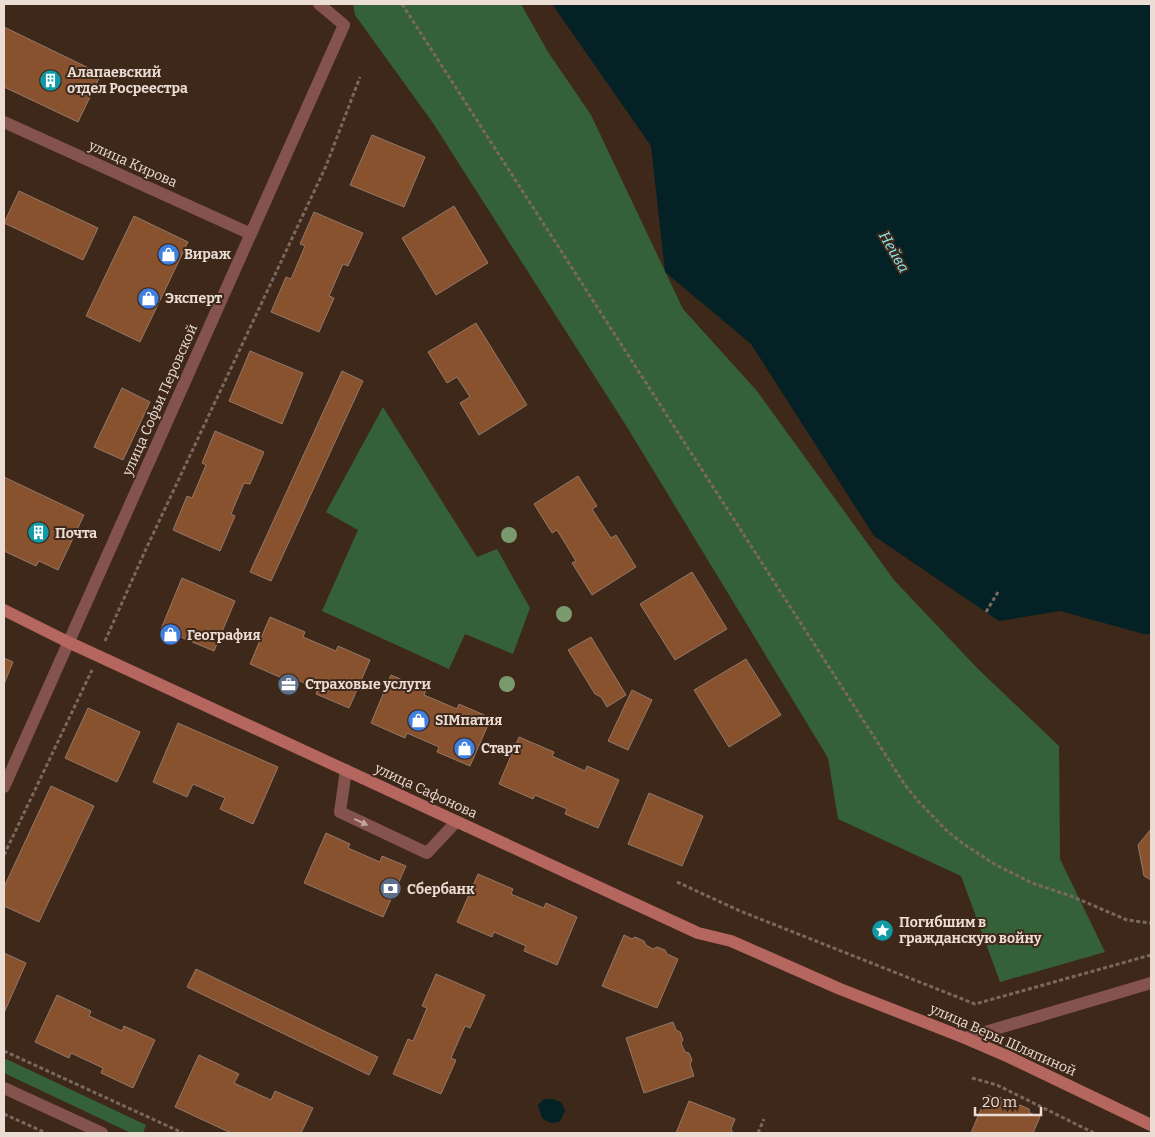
<svg xmlns="http://www.w3.org/2000/svg" width="1155" height="1137" font-family="Bitter,serif">
<rect width="100%" height="100%" fill="#3e281a"/>
<!-- green -->
<path fill="#356139" d="M 353,4 L 521,4 L 548,52 L 591,115 L 683,309 L 757,391 L 894,580 L 978,669 L 1059,746 L 1060,859 L 1105,952 L 1000,982 L 961,876 L 838,819 L 828,758 L 627,427 L 433,123 L 355,15 Z
M 383,407 L 477,557 L 497,549 L 530,608 L 513,654 L 465,634 L 449,669 L 322,611 L 358,530 L 326,512 Z
M 4,1058 L 146,1125 L 143,1133 L 131,1133 L 4,1073 Z"/>
<!-- water -->
<path fill="#042226" d="M 552,4 L 1151,4 L 1151,634 L 1144,634 L 1060,611 L 999,621 L 874,536 L 751,344 L 665,272 L 651,146 Z
M 544,1099 L 552,1099 L 561,1102 L 565,1110 L 562,1118 L 559,1122 L 550,1123 L 542,1118 L 538,1105 Z"/>
<!-- building -->
<path fill="#89522f" stroke="#937869" d="M 4,27 L 101,74 L 78,122 L 4,87 Z
M 372,135 L 425,157 L 404,207 L 350,185 Z
M 19,191 L 98,228 L 83,260 L 4,223 Z
M 454,206 L 488,263 L 436,295 L 402,238 Z
M 314,212 L 363,233 L 348,266 L 343,264 L 329,296 L 334,298 L 319,332 L 271,312 L 286,277 L 291,279 L 305,246 L 300,244 Z
M 134,216 L 188,242 L 140,342 L 86,316 Z
M 476,323 L 527,405 L 479,435 L 460,403 L 470,397 L 457,377 L 447,383 L 428,352 Z
M 250,351 L 303,373 L 282,424 L 229,401 Z
M 342,371 L 363,381 L 271,581 L 250,572 Z
M 122,388 L 150,402 L 123,460 L 94,447 Z
M 215,431 L 264,452 L 250,484 L 244,483 L 231,514 L 235,516 L 220,551 L 173,530 L 187,496 L 192,498 L 206,465 L 202,463 Z
M 578,476 L 597,506 L 592,509 L 611,538 L 616,535 L 636,567 L 592,595 L 572,563 L 576,561 L 557,530 L 552,533 L 534,504 Z
M 4,477 L 84,515 L 58,570 L 39,561 L 36,566 L 4,551 Z
M 692,572 L 727,629 L 675,660 L 640,604 Z
M 182,578 L 235,601 L 214,651 L 161,629 Z
M 270,617 L 305,632 L 303,637 L 336,651 L 338,646 L 370,660 L 349,708 L 316,694 L 318,689 L 286,675 L 284,679 L 250,664 Z
M 591,637 L 626,695 L 607,707 L 601,697 L 595,694 L 568,650 Z
M 4,658 L 13,662 L 4,684 Z
M 746,659 L 781,715 L 729,747 L 694,690 Z
M 391,675 L 426,690 L 424,695 L 457,709 L 459,704 L 491,718 L 470,766 L 437,752 L 439,747 L 407,733 L 405,738 L 371,723 Z
M 632,690 L 652,700 L 628,750 L 608,741 Z
M 88,708 L 140,732 L 117,782 L 65,758 Z
M 178,723 L 278,767 L 253,824 L 220,809 L 225,798 L 193,784 L 187,797 L 153,782 Z
M 519,737 L 554,752 L 552,756 L 585,771 L 587,766 L 619,780 L 598,828 L 565,814 L 567,809 L 535,795 L 533,799 L 499,784 Z
M 51,786 L 94,806 L 39,922 L 4,906 L 4,887 Z
M 649,793 L 703,816 L 682,866 L 628,844 Z
M 1151,829 L 1151,880 L 1144,876 L 1138,845 Z
M 326,833 L 350,844 L 348,848 L 380,862 L 382,856 L 406,866 L 383,917 L 304,883 Z
M 478,874 L 513,889 L 511,894 L 544,908 L 546,903 L 577,917 L 557,965 L 524,951 L 526,946 L 494,932 L 492,937 L 457,922 Z
M 624,935 L 632,939 L 635,937 L 644,941 L 646,945 L 653,949 L 657,947 L 665,950 L 667,954 L 678,959 L 657,1008 L 602,986 Z
M 4,953 L 26,963 L 4,1013 Z
M 196,969 L 378,1057 L 369,1075 L 187,987 Z
M 436,974 L 485,995 L 470,1028 L 465,1026 L 451,1058 L 456,1060 L 441,1094 L 393,1074 L 408,1039 L 413,1041 L 427,1008 L 422,1006 Z
M 57,995 L 91,1011 L 89,1016 L 122,1031 L 124,1026 L 155,1040 L 133,1088 L 101,1073 L 103,1068 L 71,1053 L 69,1058 L 35,1042 Z
M 673,1022 L 676,1030 L 680,1032 L 683,1040 L 681,1043 L 685,1052 L 689,1053 L 692,1060 L 690,1064 L 694,1076 L 644,1093 L 626,1038 Z
M 199,1055 L 239,1074 L 234,1083 L 271,1100 L 275,1091 L 313,1108 L 301,1133 L 231,1133 L 175,1107 Z
M 987,1095 L 995,1098 L 1000,1097 L 1008,1101 L 1010,1105 L 1016,1107 L 1020,1105 L 1029,1109 L 1030,1113 L 1040,1117 L 1033,1133 L 971,1133 Z
M 689,1101 L 735,1119 L 731,1129 L 733,1133 L 676,1133 Z"/>
<g fill="none" stroke-linecap="round" stroke-linejoin="round">
<!-- path -->
<path stroke="#7b685c" stroke-width="3" stroke-dasharray="4 2.5" stroke-linecap="butt" d="M 402,4 L 905,785 L 918,801 L 946,830 L 962,843 L 996,865 L 1032,883 L 1071,896 L 1127,920 L 1151,923
M 986,612 L 998,592
M 105,641 L 146,549 L 326,166 L 360,77
M 4,855 L 92,670
M 677,882 L 740,911 L 975,1004 L 1151,955
M 4,1051 L 183,1133
M 972,1078 L 997,1085 L 1094,1133
M 4,1114 L 46,1133
M 758,1133 L 764,1119"/>
<!-- lane -->
<path stroke="#85534e" stroke-width="12" d="M 346,770 L 340,812 L 427,853 L 456,822"/>
<!-- street -->
<path stroke="#85534e" stroke-width="12" d="M 4,122 L 251,234
M 4,787 L 344,25 L 319,4
M 965,1038 L 1151,983
M 4,1088 L 102,1133"/>
<!-- secondary -->
<path stroke="#b4665f" stroke-width="12" d="M 4,610 L 68,642 L 698,933 L 731,941 L 840,989 L 965,1038 L 1009,1057 L 1151,1125"/>
</g>
<!-- trees -->
<g fill="#7a996d">
<circle cx="509" cy="535" r="8"/>
<circle cx="564" cy="614" r="8"/>
<circle cx="507" cy="684" r="8"/>
</g>
<!-- one-way arrows -->
<defs><path id="oneway-solid" d="M-6-.8H1V-3.2L6.5 0L1 3.2V.8H-6Z" transform="scale(1.25)"/></defs>
<use fill="#c2a59e" href="#oneway-solid" transform="translate(361 822) rotate(25)"/>
<!-- icons -->
<defs>
<symbol id="building-disc" viewBox="-11 -11 22 22"><circle r="9.5" fill="#0f9aa8" stroke="#3e281a"/><path d="M-4-6H4V6H1V3H-1V6H-4ZM-2.5-4.3h1.7v1.8h-1.7ZM.8-4.3h1.7v1.8H.8ZM-2.5-1h1.7V.8h-1.7ZM.8-1h1.7V.8H.8Z" fill="#fff"/></symbol>
<symbol id="shop-disc" viewBox="-11 -11 22 22"><circle r="9.5" fill="#3f7fe0" stroke="#3e281a"/><path d="M-5-2.5h2.3a2.7 3.5 0 0 1 5.4 0H5L5.5 6h-11ZM-1.5-2.5h3a1.5 2.3 0 0 0-3 0Z" fill="#fff"/></symbol>
<symbol id="office-disc" viewBox="-11 -11 22 22"><circle r="9.5" fill="#5c6f8a" stroke="#3e281a"/><path d="M-6-3h4V-5.5h4V-3h4V5H-6ZM-1-4.5V-3h2v-1.5ZM-6 0V1H6V0Z" fill="#fff"/></symbol>
<symbol id="bank-disc" viewBox="-11 -11 22 22"><circle r="9.5" fill="#5c6f8a" stroke="#3e281a"/><path d="M-6-4H6V4H-6ZM0-2.3a2.3 2.3 0 1 0 0 4.6a2.3 2.3 0 1 0 0-4.6Z" fill="#fff"/></symbol>
<symbol id="sight-disc" viewBox="-11 -11 22 22"><circle r="9.5" fill="#0f9aa8" stroke="#3e281a"/><path d="M0-6L1.8-2.2L6-1.7L2.9 1.2L3.7 5.4L0 3.3L-3.7 5.4L-2.9 1.2L-6-1.7L-1.8-2.2Z" fill="#fff"/></symbol>
</defs>
<g fill-rule="evenodd">
<use href="#building-disc" x="38" y="68" width="25" height="25"/>
<use href="#shop-disc" x="156" y="242" width="25" height="25"/>
<use href="#shop-disc" x="136" y="286" width="25" height="25"/>
<use href="#building-disc" x="26" y="520" width="25" height="25"/>
<use href="#shop-disc" x="158" y="622" width="25" height="25"/>
<use href="#office-disc" x="276" y="672" width="25" height="25"/>
<use href="#shop-disc" x="406" y="708" width="25" height="25"/>
<use href="#shop-disc" x="452" y="736" width="25" height="25"/>
<use href="#bank-disc" x="378" y="876" width="25" height="25"/>
<use href="#sight-disc" x="870" y="918" width="25" height="25"/>
</g>
<g text-anchor="middle" dominant-baseline="central" stroke-width="4" stroke-linejoin="round" paint-order="stroke">
<!-- poi labels -->
<g font-size="14" font-weight="bold" fill="#ebdcd4" stroke="#3e281a" text-anchor="start">
<text x="67" y="72">Алапаевский<tspan x="67" dy="16">отдел Росреестра</tspan></text>
<text x="184" y="254">Вираж</text>
<text x="165" y="298">Эксперт</text>
<text x="55" y="533">Почта</text>
<text x="187" y="635">География</text>
<text x="305" y="684">Страховые услуги</text>
<text x="435" y="720">SIMпатия</text>
<text x="481" y="748">Старт</text>
<text x="407" y="889">Сбербанк</text>
<text x="899" y="922">Погибшим в<tspan x="899" dy="16">гражданскую войну</tspan></text>
</g>
<!-- street labels -->
<g font-size="14" fill="#ebdcd4" stroke="#3e281a">
<text transform="translate(133 164) rotate(24)">улица Кирова</text>
<text transform="translate(160 400) rotate(-66)">улица Софьи Перовской</text>
<text transform="translate(426 791) rotate(25)">улица Сафонова</text>
<text transform="translate(1003 1040) rotate(24)">улица Веры Шляпиной</text>
</g>
<!-- water labels -->
<g font-size="15" font-style="italic" fill="#89edf8" stroke="#3e281a">
<text transform="translate(894 252) rotate(60)">Нейва</text>
</g>
</g>
<!-- border -->
<rect width="1155" height="1137" fill="none" stroke="#ebdcd4" stroke-width="10"/>
<!-- scale -->
<path d="M975 1107v8h66v-8" fill="none" stroke="#ebdcd4" stroke-width="2.5"/>
<text x="982" y="1107" font-size="15" fill="#ebdcd4" stroke="#3e281a" stroke-width="4" paint-order="stroke">20 m</text>
</svg>
